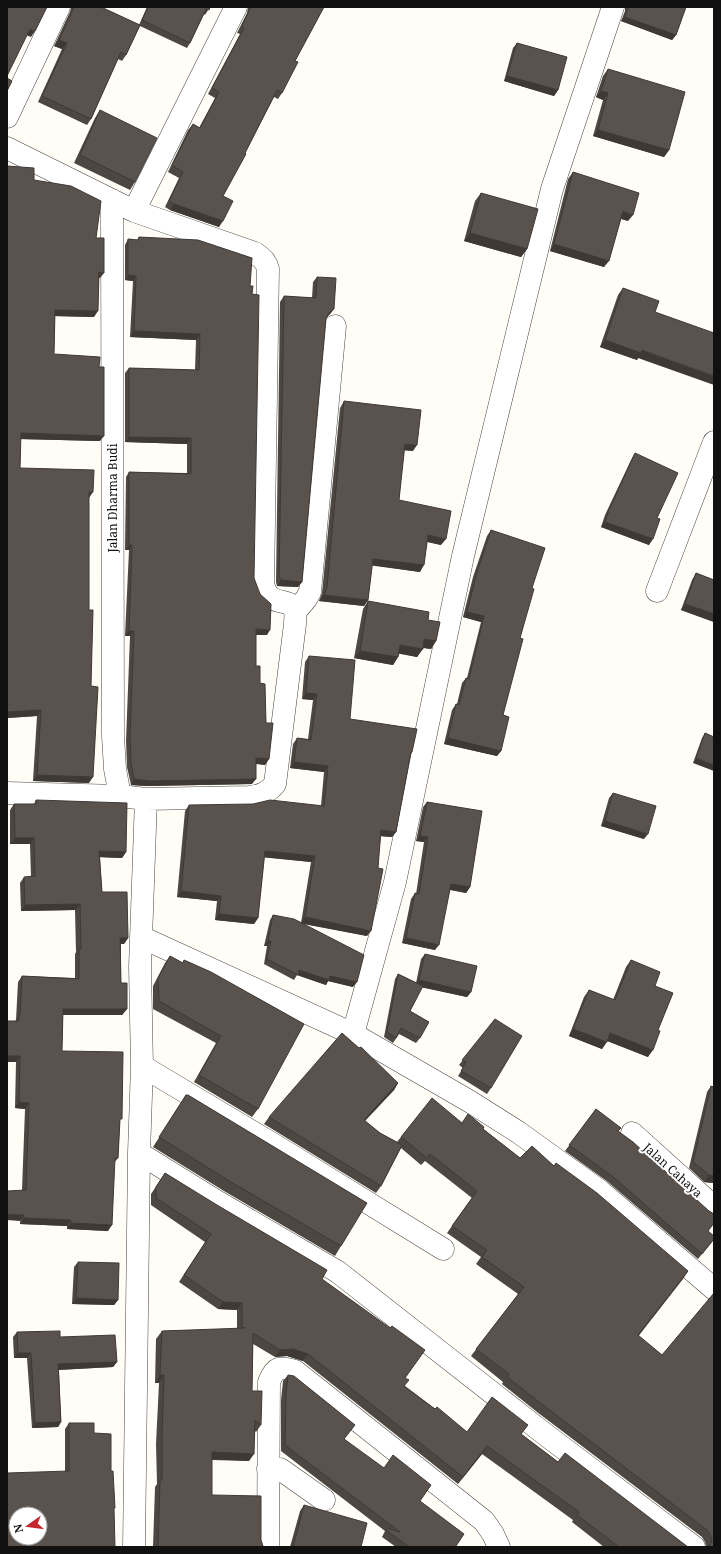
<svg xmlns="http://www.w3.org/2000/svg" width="721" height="1554" font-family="'Noto Serif',serif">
<rect width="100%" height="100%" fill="#fffdf5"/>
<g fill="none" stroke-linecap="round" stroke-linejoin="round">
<defs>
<path id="minor" d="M 7,117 L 59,7
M 7,148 L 134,211 L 255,253 C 262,258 266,261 268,269 L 263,584 C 270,610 290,595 295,611 C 296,615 295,620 295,624 L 275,784 C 268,793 260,796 249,797 L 146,799 L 120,796 L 7,793
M 112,200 L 113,736 L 115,769 L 120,796
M 134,211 L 236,7
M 657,591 L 714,442
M 295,612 L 306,599 L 310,592 L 335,326
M 141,937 L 353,1034 L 469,1101 L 518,1132 L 600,1191 L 714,1289
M 353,1034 L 395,882 L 463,556 L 552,189 L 613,7
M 142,1066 L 281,1149 L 443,1249
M 632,1133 L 714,1207
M 139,1153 L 218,1202 L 338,1272 L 546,1435 L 694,1547
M 268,1469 L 280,1469 L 324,1500
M 134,1547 L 139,1153 L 142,1066 L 140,967 L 146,799
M 268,1547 L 269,1382 C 275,1367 279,1366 295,1371 L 484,1521 L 493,1534 L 499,1547"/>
</defs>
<!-- minor casing -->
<use href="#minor" stroke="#444" stroke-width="23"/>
<!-- minor -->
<use href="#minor" stroke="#fff" stroke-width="22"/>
</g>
<!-- wall -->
<path fill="#4d4742" d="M 71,7 L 101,7 L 139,25 L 147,7 L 210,7 L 205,15 L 204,14 L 190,43 L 187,48 L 140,26 L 126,55 L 122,61 L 118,59 L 91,119 L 87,125 L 38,102 L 62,49 L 54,46 L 70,12 Z
M 248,7 L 324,7 L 295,61 L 282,93 L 278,99 L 274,97 L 223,196 L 219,227 L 170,210 L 165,207 L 179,178 L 168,172 L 188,130 L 193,124 L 199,128 L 215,98 L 208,94 L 240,34 L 237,33 L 247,13 Z
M 625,7 L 686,7 L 676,35 L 672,40 L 621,21 L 625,11 Z
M 517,43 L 558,90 L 554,96 L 504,81 L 513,48 Z
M 608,69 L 669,150 L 664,157 L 593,136 L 603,100 L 596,97 L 603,76 Z
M 100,110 L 135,182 L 130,190 L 74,163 L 95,118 Z
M 573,172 L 628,221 L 621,219 L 604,267 L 550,251 L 568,179 Z
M 34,180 L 96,238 L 100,278 L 99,278 L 94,317 L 55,316 L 54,354 L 99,367 L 100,441 L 21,439 L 20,468 L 89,498 L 89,610 L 91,686 L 89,783 L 33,781 L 37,716 L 7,718 Z
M 481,193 L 527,249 L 521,257 L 464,241 L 475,201 Z
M 139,237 L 250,286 L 254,578 L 267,635 L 256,635 L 256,666 L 260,683 L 266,723 L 269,759 L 265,765 L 256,764 L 252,784 L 147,786 L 131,785 L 127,767 L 126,741 L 130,636 L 125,636 L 129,550 L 125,550 L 126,477 L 129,472 L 187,473 L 187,444 L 125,442 L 125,373 L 129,368 L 195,370 L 196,340 L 130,337 L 133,281 L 125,280 L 125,245 L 128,239 L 137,240 Z
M 317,277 L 334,309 L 330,314 L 327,317 L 326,319 L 302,582 L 298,587 L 277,586 L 276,582 L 280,302 L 284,296 L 312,298 L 313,282 Z
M 623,288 L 638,358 L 637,360 L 600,347 L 618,295 Z
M 344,401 L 413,451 L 404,450 L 399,500 L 441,545 L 427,542 L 420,572 L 372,565 L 368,600 L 364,606 L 319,601 L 322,593 L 340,408 Z
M 635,453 L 657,518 L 649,545 L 601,527 L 605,515 L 632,458 Z
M 491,530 L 532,588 L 520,638 L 503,715 L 501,751 L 497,756 L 444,744 L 452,710 L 456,704 L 457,704 L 462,683 L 466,678 L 467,678 L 481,622 L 463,617 L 473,577 L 487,536 Z
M 696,573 L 714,580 L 714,622 L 681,610 L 692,580 Z
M 368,601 L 428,620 L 436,641 L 431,649 L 423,648 L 417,657 L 399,653 L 398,657 L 393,665 L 354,658 L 363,609 Z
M 309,656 L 350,719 L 412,752 L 411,755 L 396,832 L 392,837 L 381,836 L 367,936 L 303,924 L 353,987 L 328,981 L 326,985 L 297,975 L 294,980 L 264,964 L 267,946 L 264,946 L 270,920 L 273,915 L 301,923 L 311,862 L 264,857 L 258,918 L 254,924 L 215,920 L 217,901 L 177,897 L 185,811 L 189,805 L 321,806 L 324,772 L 290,768 L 293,744 L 297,738 L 308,739 L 313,700 L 302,699 L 305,662 Z
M 705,733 L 714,737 L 693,763 L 702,738 Z
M 613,793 L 644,839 L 601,826 L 609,798 Z
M 36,800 L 126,852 L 122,858 L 100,857 L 102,892 L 128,938 L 124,944 L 121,944 L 121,983 L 127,1009 L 122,1015 L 63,1015 L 62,1051 L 120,1122 L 118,1158 L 114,1163 L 108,1231 L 67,1229 L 67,1226 L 20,1224 L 22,1190 L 25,1109 L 15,1108 L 16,1062 L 15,1021 L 16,1020 L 18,982 L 22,976 L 75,978 L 75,954 L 76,952 L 75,910 L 21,911 L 20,883 L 24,877 L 31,877 L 30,844 L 10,844 L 10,810 L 14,804 L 34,804 Z
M 427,802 L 470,887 L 466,893 L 450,890 L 435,950 L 402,943 L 411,899 L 415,893 L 416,894 L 424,842 L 416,841 L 423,807 Z
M 425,954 L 471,992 L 467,997 L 422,987 L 410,1011 L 420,1038 L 416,1043 L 399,1034 L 393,1043 L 384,1037 L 395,979 L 398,974 L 416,983 L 421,959 Z
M 170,956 L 183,963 L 184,960 L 258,1109 L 252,1117 L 194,1082 L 216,1043 L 153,1009 L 153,986 L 165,963 Z
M 631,960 L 655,986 L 648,1057 L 607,1041 L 602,1049 L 569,1036 L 584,997 L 589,990 L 613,1000 L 626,967 Z
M 495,1019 L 491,1088 L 487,1094 L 458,1076 L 463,1068 L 459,1065 Z
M 398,1083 L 394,1090 L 365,1121 L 380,1133 L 397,1142 L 401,1137 L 462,1123 L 483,1129 L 520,1158 L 554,1166 L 688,1271 L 638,1336 L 662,1355 L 714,1547 L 706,1547 L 705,1542 L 702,1537 L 537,1412 L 502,1384 L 503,1382 L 471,1356 L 518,1294 L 476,1264 L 481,1257 L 447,1233 L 472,1198 L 425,1161 L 421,1165 L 401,1148 L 381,1186 L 376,1193 L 264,1124 L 269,1117 Z
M 711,1086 L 714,1087 L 714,1182 L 713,1183 L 704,1182 L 689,1168 L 707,1092 Z
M 186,1095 L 341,1246 L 335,1256 L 224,1191 L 153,1147 Z
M 596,1109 L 618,1131 L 714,1239 L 698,1259 L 608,1182 L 565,1151 Z
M 165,1173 L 322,1279 L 405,1378 L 405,1386 L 435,1409 L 467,1432 L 521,1434 L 558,1462 L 688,1547 L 604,1547 L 572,1522 L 573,1520 L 482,1454 L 458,1484 L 303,1361 L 287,1356 L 275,1357 L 253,1344 L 252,1391 L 261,1425 L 256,1432 L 255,1431 L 249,1461 L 212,1460 L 212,1495 L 261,1540 L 263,1546 L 264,1547 L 153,1547 L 155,1487 L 157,1484 L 156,1444 L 159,1383 L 155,1383 L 156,1339 L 162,1331 L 237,1329 L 237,1310 L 218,1309 L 179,1282 L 205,1242 L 151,1205 L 151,1194 Z
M 78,1262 L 118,1300 L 114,1305 L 72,1304 L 74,1267 Z
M 17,1332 L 60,1337 L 117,1362 L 113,1367 L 59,1370 L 61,1422 L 58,1427 L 32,1428 L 27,1358 L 14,1358 L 13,1337 Z
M 288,1375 L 344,1439 L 420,1501 L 456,1547 L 396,1547 L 382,1537 L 385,1531 L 281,1451 L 281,1400 L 283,1381 Z
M 69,1423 L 94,1433 L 111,1471 L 114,1510 L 65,1472 L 65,1429 Z
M 304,1505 L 361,1547 L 290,1547 L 300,1511 Z"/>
<!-- shaded-wall -->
<path fill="#3f3936" d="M 625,17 L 676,35 L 672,40 L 621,21 Z
M 30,29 L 35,31 L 31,37 L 26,35 Z
M 59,40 L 67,43 L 62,49 L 54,46 Z
M 507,76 L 558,90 L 554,96 L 504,81 Z
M 601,91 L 608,93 L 603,100 L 596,97 Z
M 598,130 L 669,150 L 664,157 L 593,136 Z
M 174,204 L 223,221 L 219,227 L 170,210 Z
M 623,211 L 633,215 L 628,221 L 619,218 Z
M 470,233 L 527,249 L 521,257 L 464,241 Z
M 554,244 L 609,261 L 604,267 L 550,251 Z
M 99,272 L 104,273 L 100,278 L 95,278 Z
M 128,275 L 136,276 L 133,281 L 125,280 Z
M 334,309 L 330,314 L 325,318 L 329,313 Z
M 55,310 L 98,311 L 94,317 L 51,316 Z
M 134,331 L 200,334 L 196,340 L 130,337 Z
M 605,340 L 642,350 L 714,376 L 714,385 L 638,358 L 637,360 L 600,347 Z
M 21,433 L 104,436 L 100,441 L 17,439 Z
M 129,437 L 191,438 L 187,444 L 125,442 Z
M 405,444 L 417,445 L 413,451 L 401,450 Z
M 89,492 L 93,492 L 89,498 Z
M 605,522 L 653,539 L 649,545 L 601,527 Z
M 428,535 L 446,539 L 441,545 L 424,541 Z
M 129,545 L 132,545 L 129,550 L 125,550 Z
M 373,559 L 424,565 L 420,572 L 368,565 Z
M 281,580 L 302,582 L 298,587 L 277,586 Z
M 324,595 L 368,600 L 364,606 L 319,601 Z
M 685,604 L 714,614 L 714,622 L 681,610 Z
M 467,612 L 484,616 L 481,622 L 463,617 Z
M 256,629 L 270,630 L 267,635 L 253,635 Z
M 129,631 L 134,631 L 130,636 L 125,636 Z
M 424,639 L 436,641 L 431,649 L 419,647 Z
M 400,645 L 423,649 L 417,657 L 395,653 Z
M 360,651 L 398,657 L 393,665 L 354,658 Z
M 306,693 L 317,694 L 313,700 L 302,699 Z
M 41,710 L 37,716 L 7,718 L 7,712 Z
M 448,738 L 501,751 L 497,756 L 444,744 Z
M 256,758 L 269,759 L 265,765 L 253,763 Z
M 696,758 L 714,765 L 714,771 L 693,763 Z
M 294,762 L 328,766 L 324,772 L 290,768 Z
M 37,775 L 93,777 L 89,783 L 33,781 Z
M 134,779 L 256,779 L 252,784 L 147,786 L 131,785 Z
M 605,821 L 648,834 L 644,839 L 601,826 Z
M 381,830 L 396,832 L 392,837 L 377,836 Z
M 420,836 L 428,837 L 424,842 L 416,841 Z
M 15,838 L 34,838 L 30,844 L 10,844 Z
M 99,851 L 126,852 L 122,858 L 95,857 Z
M 265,851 L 315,856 L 311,862 L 260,857 Z
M 451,884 L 470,887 L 466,893 L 447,889 Z
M 181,891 L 221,896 L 217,901 L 177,897 Z
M 80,904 L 75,910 L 21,911 L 25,905 Z
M 219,914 L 258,918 L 254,924 L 215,920 Z
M 305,917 L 371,931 L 367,936 L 301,923 Z
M 120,938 L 128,938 L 124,944 L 116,944 Z
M 406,938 L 439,945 L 435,950 L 402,943 Z
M 268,941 L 271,941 L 267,946 L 264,946 Z
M 299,970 L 330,976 L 357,982 L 353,987 L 328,981 L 326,985 L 297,975 Z
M 419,980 L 471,992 L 467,997 L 415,986 Z
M 63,1009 L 127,1009 L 122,1015 L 59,1015 Z
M 573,1029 L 607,1042 L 602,1049 L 569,1036 Z
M 610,1033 L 653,1050 L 648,1057 L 605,1040 Z
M 7,1056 L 20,1056 L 16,1062 L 7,1062 Z
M 398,1083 L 394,1090 L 359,1127 L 364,1120 Z
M 19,1102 L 29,1103 L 25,1109 L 15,1108 Z
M 709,1175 L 714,1176 L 713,1183 L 704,1182 Z
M 7,1214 L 24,1215 L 20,1221 L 7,1220 Z
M 24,1218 L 71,1220 L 67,1226 L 20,1224 Z
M 71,1223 L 112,1225 L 108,1231 L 67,1229 Z
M 688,1271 L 683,1279 L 633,1343 L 638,1335 Z
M 76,1298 L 118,1300 L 114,1305 L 72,1304 Z
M 223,1302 L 242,1303 L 237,1310 L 218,1309 Z
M 293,1349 L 308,1354 L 303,1361 L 287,1356 L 275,1357 L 280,1350 Z
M 18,1353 L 31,1353 L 27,1358 L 14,1358 Z
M 117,1362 L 113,1367 L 55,1370 L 58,1364 Z
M 160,1375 L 164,1375 L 159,1383 L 155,1383 Z
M 61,1422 L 58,1427 L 32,1428 L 35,1423 Z
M 487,1446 L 482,1454 L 458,1484 L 463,1477 Z
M 212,1452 L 254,1454 L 249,1461 L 207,1459 Z"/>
<!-- building -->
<path fill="#5a524d" stroke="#3f3936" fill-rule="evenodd" d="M 7,7 L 47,7 L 35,31 L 30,29 L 7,76 Z
M 74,7 L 101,7 L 140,25 L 126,55 L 121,52 L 91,119 L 42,96 L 67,43 L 59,40 Z
M 148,7 L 210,7 L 209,10 L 206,9 L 190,43 L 142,20 Z
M 251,7 L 324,7 L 295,61 L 298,62 L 282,93 L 277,90 L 245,153 L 246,154 L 223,196 L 233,201 L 223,221 L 174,204 L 169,201 L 183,172 L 172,165 L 193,124 L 200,128 L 219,92 L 212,88 L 244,28 L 242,26 Z
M 628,7 L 686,7 L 676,35 L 625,17 Z
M 517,43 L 567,57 L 558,90 L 507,76 Z
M 608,69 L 685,92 L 669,150 L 598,130 L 608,93 L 601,91 Z
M 7,78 L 12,81 L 7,91 Z
M 100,110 L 157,138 L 135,182 L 80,155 Z
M 7,166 L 34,168 L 34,180 L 71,186 L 101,201 L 96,238 L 104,238 L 104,273 L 99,272 L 98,311 L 55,310 L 54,354 L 100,357 L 99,367 L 104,367 L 104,436 L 21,433 L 20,468 L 94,470 L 93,492 L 89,492 L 89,610 L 93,610 L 91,686 L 98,687 L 93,777 L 37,775 L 41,710 L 7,712 Z
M 573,172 L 639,193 L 633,215 L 623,211 L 609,261 L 554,244 Z
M 481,193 L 538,209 L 527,249 L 470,233 Z
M 139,237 L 198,240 L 252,258 L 250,286 L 253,286 L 252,294 L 259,295 L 254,578 L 260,594 L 271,604 L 270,630 L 256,629 L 256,666 L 260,666 L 260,683 L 265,684 L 266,723 L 273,723 L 269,759 L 256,758 L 256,779 L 150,781 L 134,779 L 131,762 L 130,735 L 134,631 L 129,631 L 132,545 L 129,545 L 129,472 L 191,474 L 191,438 L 129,437 L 129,368 L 199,370 L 200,334 L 134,331 L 136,276 L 128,275 L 128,239 L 138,240 Z
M 317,277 L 336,278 L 334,309 L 329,313 L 326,319 L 302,582 L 281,580 L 279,576 L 284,296 L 316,298 Z
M 623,288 L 659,301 L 655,312 L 714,333 L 714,376 L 642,350 L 641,353 L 605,340 Z
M 344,401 L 421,410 L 417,445 L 405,444 L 399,500 L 451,511 L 446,539 L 428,535 L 424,565 L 373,559 L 368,600 L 324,595 L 327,587 Z
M 635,453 L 678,473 L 657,518 L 660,519 L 653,539 L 605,522 L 609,510 Z
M 491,530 L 545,548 L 532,588 L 534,589 L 520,638 L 523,639 L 503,715 L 509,717 L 501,751 L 448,738 L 456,704 L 459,705 L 466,678 L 469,679 L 484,616 L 467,612 L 477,572 Z
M 696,573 L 714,580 L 714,614 L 685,604 Z
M 368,601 L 429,612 L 428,620 L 440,622 L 436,641 L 424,639 L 423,649 L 400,645 L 398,657 L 360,651 Z
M 309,656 L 355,660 L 350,719 L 417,729 L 412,752 L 411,752 L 396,832 L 381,830 L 378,868 L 383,869 L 371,931 L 305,917 L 315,856 L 265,851 L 258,918 L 219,914 L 221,896 L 181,891 L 189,805 L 253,804 L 270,800 L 324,806 L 328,766 L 294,762 L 297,738 L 311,740 L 317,694 L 306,693 Z
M 705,733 L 714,737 L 714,765 L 696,758 Z
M 613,793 L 656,806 L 648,834 L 605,821 Z
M 36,800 L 127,803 L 126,852 L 99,851 L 102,892 L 127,892 L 128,938 L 120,938 L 121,983 L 127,983 L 127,1009 L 63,1009 L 62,1051 L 123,1052 L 122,1119 L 120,1119 L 118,1158 L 115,1158 L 112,1225 L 71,1223 L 71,1220 L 24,1218 L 24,1215 L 7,1214 L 7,1191 L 26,1190 L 29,1103 L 19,1102 L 20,1056 L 7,1056 L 7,1021 L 19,1021 L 19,1016 L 20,1016 L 22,976 L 79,979 L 79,949 L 81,949 L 80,904 L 25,905 L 24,877 L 35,876 L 34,838 L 15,838 L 14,804 L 36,804 Z
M 427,802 L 482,811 L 470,887 L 451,884 L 439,945 L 406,938 L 415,893 L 419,894 L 428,837 L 420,836 Z
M 273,915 L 294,919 L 364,955 L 357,982 L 330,976 L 329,980 L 299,970 L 298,975 L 267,959 L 271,941 L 268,941 Z
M 425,954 L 477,966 L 471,992 L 419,980 Z
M 170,956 L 183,963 L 184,960 L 211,972 L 304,1024 L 258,1109 L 199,1075 L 221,1036 L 159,1001 L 158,978 Z
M 631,960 L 660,972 L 655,986 L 673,993 L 658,1030 L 660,1031 L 653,1050 L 610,1033 L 607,1042 L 573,1029 L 589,990 L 615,1000 Z
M 398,974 L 423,986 L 410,1011 L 429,1022 L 420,1038 L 401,1028 L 396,1038 L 387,1032 Z
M 495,1019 L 522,1036 L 491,1088 L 461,1071 L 466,1062 L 462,1060 Z
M 342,1033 L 359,1048 L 361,1047 L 398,1083 L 364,1120 L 380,1133 L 402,1145 L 381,1186 L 269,1117 Z
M 711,1086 L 714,1087 L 714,1176 L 709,1175 L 693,1162 Z
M 186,1095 L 188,1095 L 367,1203 L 341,1246 L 231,1182 L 159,1137 Z
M 432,1098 L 462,1123 L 468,1114 L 484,1127 L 483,1129 L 520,1158 L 532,1146 L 554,1166 L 556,1163 L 597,1193 L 688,1271 L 638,1335 L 662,1355 L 714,1293 L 714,1547 L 709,1547 L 712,1541 L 710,1534 L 707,1530 L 543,1405 L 507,1377 L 509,1374 L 476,1349 L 524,1287 L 482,1257 L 487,1250 L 452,1226 L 477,1191 L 430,1154 L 427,1158 L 401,1137 Z
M 596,1109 L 621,1128 L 618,1131 L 633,1142 L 709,1211 L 714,1214 L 714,1223 L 708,1231 L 714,1236 L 714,1239 L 702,1254 L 612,1176 L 569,1145 Z
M 165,1173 L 217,1205 L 327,1270 L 322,1279 L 390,1328 L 392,1326 L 425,1350 L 405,1378 L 409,1380 L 404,1386 L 435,1409 L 437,1407 L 467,1432 L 492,1397 L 528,1425 L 521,1434 L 558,1462 L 565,1453 L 688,1547 L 619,1547 L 577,1515 L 579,1512 L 487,1446 L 463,1477 L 308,1354 L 293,1349 L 280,1350 L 253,1333 L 252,1391 L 262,1391 L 261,1425 L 255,1420 L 254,1454 L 212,1452 L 212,1495 L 261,1496 L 261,1540 L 263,1546 L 264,1547 L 158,1547 L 160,1480 L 162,1480 L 162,1437 L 164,1375 L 160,1375 L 162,1331 L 245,1328 L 242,1327 L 242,1303 L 223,1302 L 184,1275 L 211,1234 L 156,1198 L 156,1187 Z
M 78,1262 L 119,1263 L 118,1300 L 76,1298 Z
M 60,1331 L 60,1337 L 115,1335 L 117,1362 L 58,1364 L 61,1422 L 35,1423 L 31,1353 L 18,1353 L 17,1332 Z
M 288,1375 L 294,1376 L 355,1425 L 344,1439 L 384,1468 L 393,1455 L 431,1485 L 420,1501 L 464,1534 L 456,1546 L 456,1547 L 409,1547 L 386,1530 L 387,1528 L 400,1532 L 285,1445 L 286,1394 Z
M 69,1423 L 94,1423 L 94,1433 L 111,1434 L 111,1471 L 113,1471 L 115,1508 L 114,1508 L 115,1547 L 7,1547 L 7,1473 L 69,1471 ZM 16,1514 L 40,1514 L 40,1538 L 16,1538 Z
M 304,1505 L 367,1523 L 361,1547 L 293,1547 Z"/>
<g text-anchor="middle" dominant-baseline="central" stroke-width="4" stroke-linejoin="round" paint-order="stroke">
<!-- street labels -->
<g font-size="12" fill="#111" stroke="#fff">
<text transform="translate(112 498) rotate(-90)">Jalan Dharma Budi</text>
<text transform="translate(673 1170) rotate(42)">Jalan Cahaya</text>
</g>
</g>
<!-- border -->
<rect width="721" height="1554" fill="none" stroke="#111111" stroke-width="16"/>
<!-- north arrow -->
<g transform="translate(28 1526) rotate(256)"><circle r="19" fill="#ffffff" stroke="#a0a0a0"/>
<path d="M0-3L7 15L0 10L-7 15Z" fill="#c4262e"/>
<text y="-6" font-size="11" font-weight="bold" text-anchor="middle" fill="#111111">N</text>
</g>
</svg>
